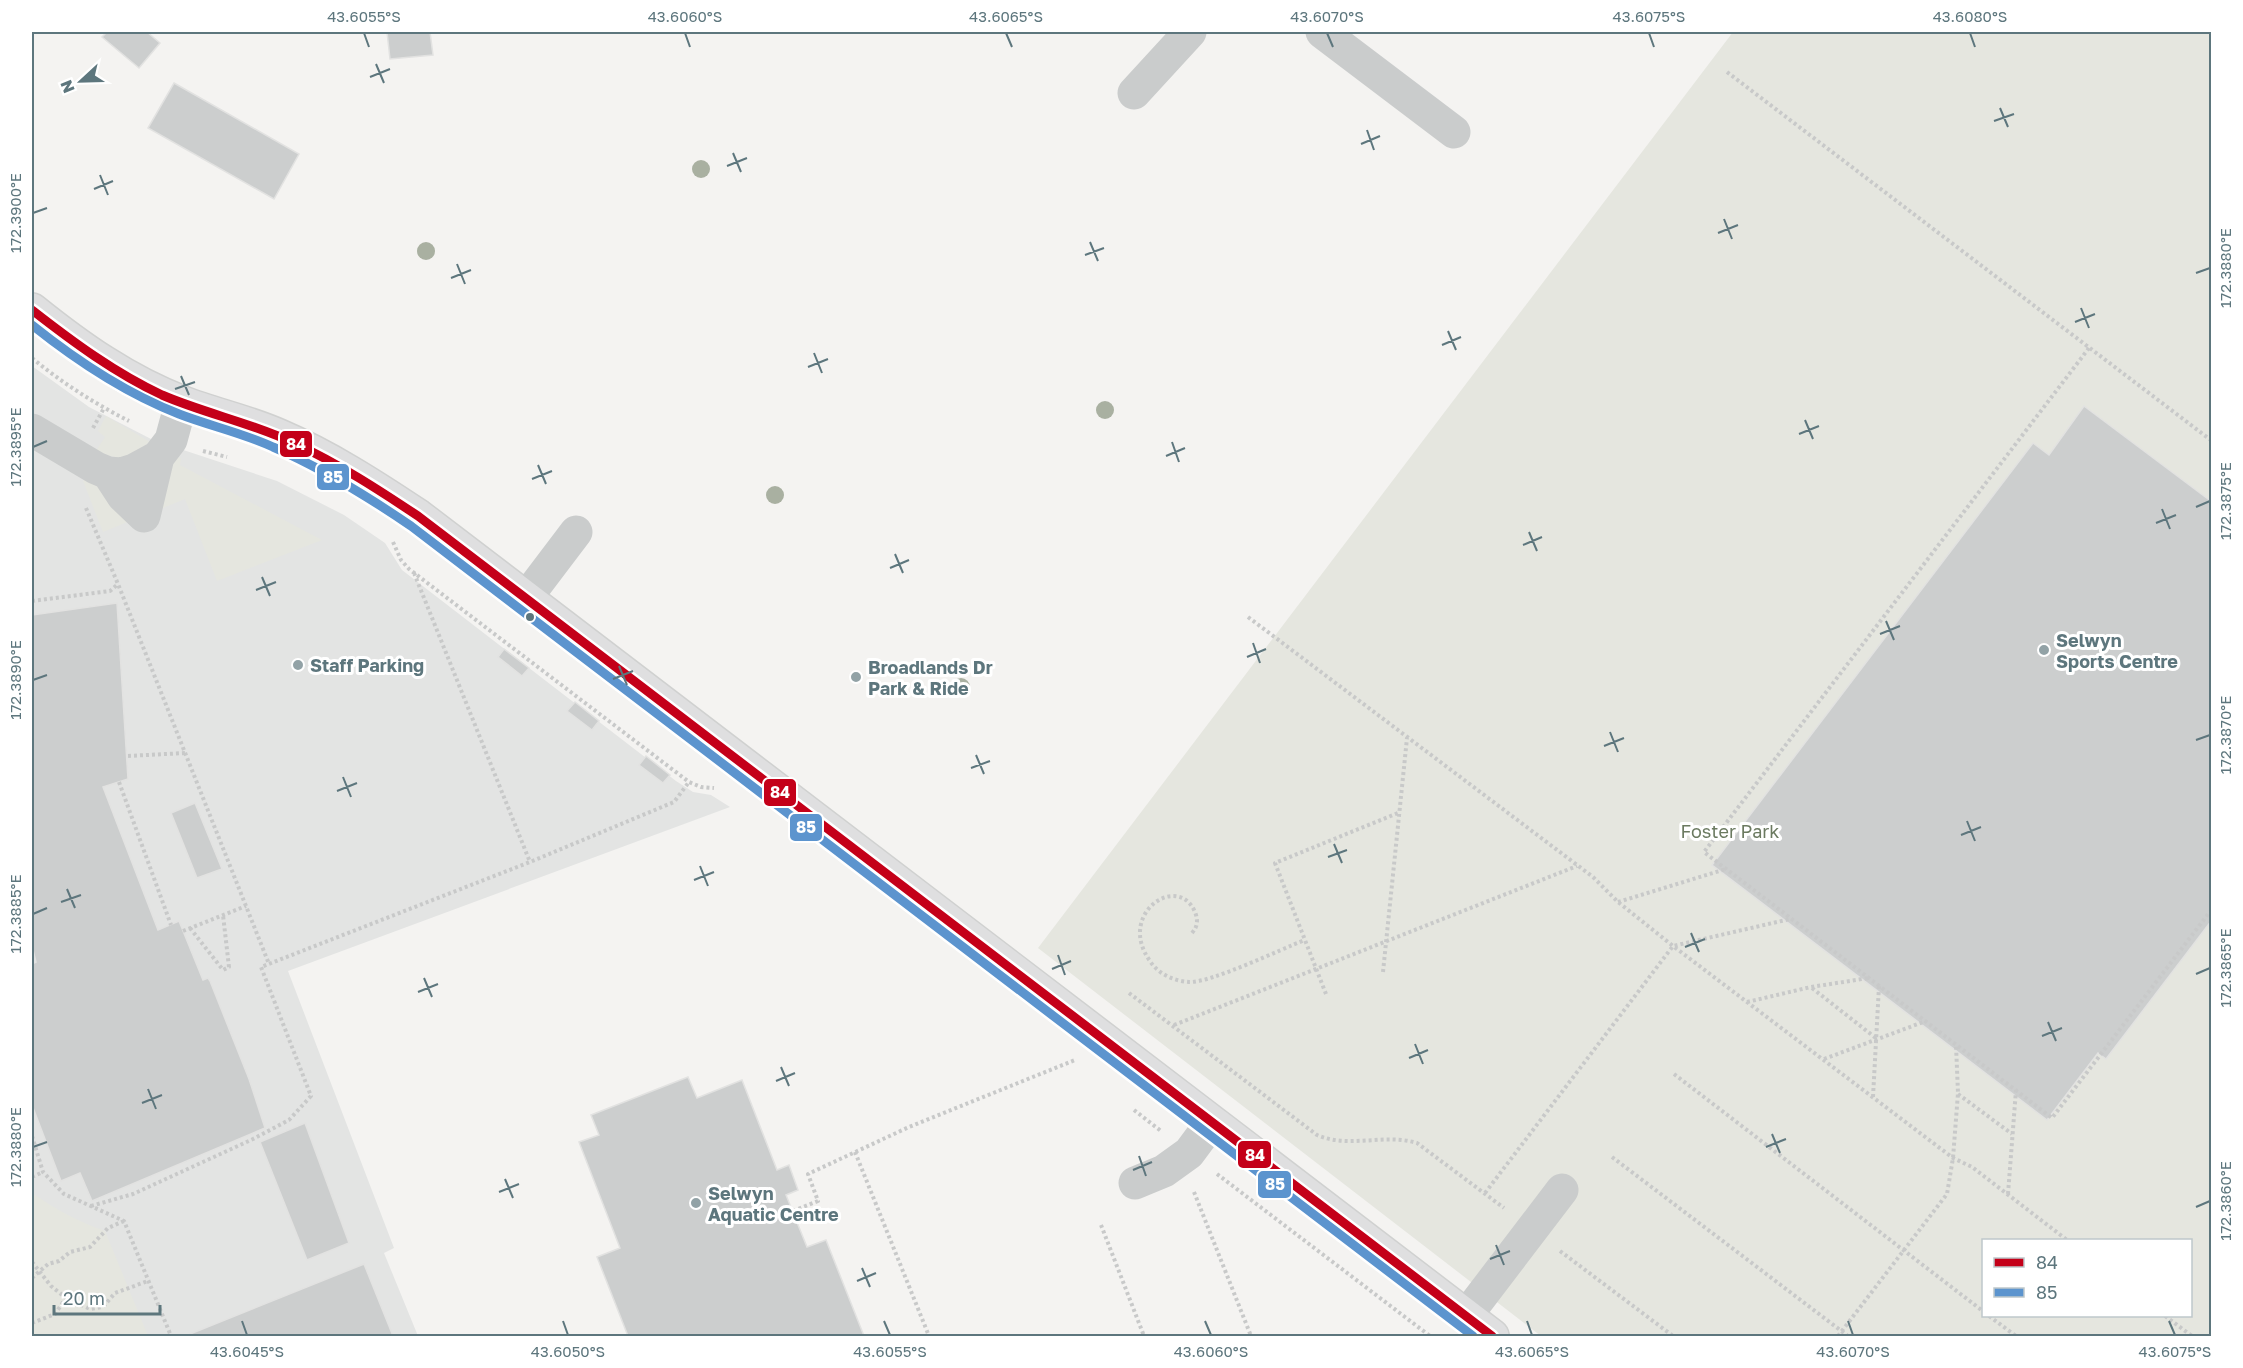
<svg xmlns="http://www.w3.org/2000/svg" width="2243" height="1368" font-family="'Golos Text',sans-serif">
<rect width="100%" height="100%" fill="#f4f3f1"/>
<!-- built -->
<path fill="#e3e4e3" d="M 32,366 L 89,407 L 153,440 L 277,481 L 344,515 L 385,543 L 402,570 L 676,781 L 693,792 L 711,795 L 730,807 L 288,971 L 394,1248 L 384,1253 L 418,1336 L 32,1336 Z"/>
<!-- green -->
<path fill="#e5e6df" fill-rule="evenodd" d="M 1733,32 L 2211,32 L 2211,1336 L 1541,1336 L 1038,948 ZM 1984,1240 L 2190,1240 L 2190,1316 L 1984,1316 Z
M 106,416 L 150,442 L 123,459 L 95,452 L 105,437 L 98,431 Z
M 175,456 L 181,458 L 180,465 L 322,540 L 217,581 L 185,499 L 158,510 Z
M 86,479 L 117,500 L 130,521 L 103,532 L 83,481 Z
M 32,1193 C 55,1209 79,1222 105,1231 L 148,1336 L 32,1336 Z"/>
<!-- building -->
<path fill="#cccece" stroke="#e2e2e1" stroke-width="1.5" d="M 107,32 L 147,32 L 160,43 L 139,68 L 102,37 Z
M 387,32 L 430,32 L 433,55 L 390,59 Z
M 174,83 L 299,154 L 274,199 L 148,128 Z
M 2084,406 L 2212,502 L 2212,920 L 2106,1059 L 2098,1053 L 2047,1120 L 1712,865 L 2033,443 L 2049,455 Z
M 117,603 L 128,779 L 103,787 L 158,930 L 179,921 L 203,980 L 208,978 L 210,981 L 249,1079 L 265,1128 L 92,1201 L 80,1173 L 61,1181 L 32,1105 L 32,964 L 36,962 L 32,946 L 32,615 Z
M 504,649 L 529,668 L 522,676 L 498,657 Z
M 575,702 L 599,721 L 592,730 L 567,711 Z
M 646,756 L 670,775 L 663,783 L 639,765 Z
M 195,803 L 222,869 L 197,878 L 171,813 Z
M 688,1077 L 697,1098 L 742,1080 L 777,1170 L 789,1165 L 798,1190 L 786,1195 L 807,1247 L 826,1240 L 864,1336 L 628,1336 L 597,1257 L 620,1248 L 579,1142 L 599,1135 L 591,1115 Z
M 305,1123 L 349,1243 L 307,1260 L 260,1142 Z
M 364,1264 L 393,1336 L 191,1336 L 190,1334 Z"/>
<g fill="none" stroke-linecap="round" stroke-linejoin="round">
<defs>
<path id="major" d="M 32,310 C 78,347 127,382 183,403 C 214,415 248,422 279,436 C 328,457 373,486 418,516 L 1492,1336"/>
</defs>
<!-- major casing -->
<use href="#major" stroke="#d0d1d0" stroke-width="36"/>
<!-- path -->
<path stroke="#c8c9c9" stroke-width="4" stroke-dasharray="3 3" stroke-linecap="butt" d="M 1727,72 L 2212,441
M 2089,348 L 1704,852 L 2052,1118 L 2212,909
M 32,358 C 61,382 95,404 129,421
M 93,428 L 104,408
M 203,451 L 227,457
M 86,508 L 118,584 L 269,964
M 393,542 L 401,560 L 409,569 L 689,782 L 701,787 L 714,788
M 414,573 L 530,862
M 32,601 L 110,591 L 118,584
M 1248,617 L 1593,877 L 1618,902 L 1673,946 L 1953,1158 L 1972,1167 L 2067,1240
M 128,756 L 185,753
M 119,782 L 171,925
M 1618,902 L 1726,869
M 190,928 L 223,970 L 229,967 L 223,915
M 183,931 L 246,906
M 1192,933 C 1198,926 1198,920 1195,912 C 1178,872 1116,914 1150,961 C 1158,974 1174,981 1189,982 C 1211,983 1281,949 1305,940
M 1383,972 L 1407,738
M 1812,988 L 1877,1039
M 1129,993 L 1317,1135 C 1349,1149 1384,1133 1417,1143 L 1504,1208
M 1326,994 L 1275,863 L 1398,813
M 1747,1002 L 1811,987 L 1869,978
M 1174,1025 L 1577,866
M 1824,1059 L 1926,1021
M 1674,1074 L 1984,1312
M 1958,1094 L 2012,1134
M 1873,1097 L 1879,986
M 1134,1110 L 1161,1131
M 32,1136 L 43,1172 L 64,1194 L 124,1221 L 171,1336
M 855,1152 L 929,1336
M 1612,1157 L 1848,1336
M 1217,1174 L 1430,1336
M 32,1177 L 43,1172
M 1194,1192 L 1251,1336
M 1485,1193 L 1673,946 L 1790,919
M 2008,1194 L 2016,1090
M 91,1206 L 133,1194 L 253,1139 L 289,1120 L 311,1096 L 261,967 L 530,862 L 674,802 L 689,782
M 793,1211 L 818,1201 L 808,1174 L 909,1127 L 1075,1060
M 1101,1225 L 1144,1336
M 1560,1251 L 1673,1336
M 32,1262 L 51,1286 L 66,1298 L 90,1309 L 103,1307 L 115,1293 L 148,1281
M 32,1278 L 48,1264 L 59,1261 L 70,1252 L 90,1247 L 108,1228 L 124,1221
M 1989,1316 L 2016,1336
M 2165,1316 L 2192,1336
M 32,1323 L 55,1314 L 66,1298
M 1838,1336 L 1947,1194 L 1953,1158 L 1958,1093 L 1956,1045"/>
<!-- minor -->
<path stroke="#cacccc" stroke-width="33" d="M 1322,32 L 1454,132
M 1134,93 L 1190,32
M 32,430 L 96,468 L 108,473 L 121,474 L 134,470 L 158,457 L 171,440 L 181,403
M 108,473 L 123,496 L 144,516 L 158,457
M 526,598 L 576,532
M 1135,1183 L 1164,1171 L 1189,1153 L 1212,1122
M 1466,1316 L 1562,1190"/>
<!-- major -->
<use href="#major" stroke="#dfdfe0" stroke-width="33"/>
<defs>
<path id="bus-1" d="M 32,310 C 73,342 115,373 162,395 C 206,414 253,423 296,444 C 339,464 379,490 418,516 L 1492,1336"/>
<path id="bus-2" d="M 32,325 C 77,361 125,393 179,414 C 210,426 243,433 273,447 C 322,468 367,496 411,526 L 1473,1336"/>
</defs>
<!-- bus-1 casing -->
<use href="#bus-1" stroke="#fff" stroke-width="14"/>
<!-- bus-2 casing -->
<use href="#bus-2" stroke="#fff" stroke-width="14"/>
<!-- bus-1 -->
<use href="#bus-1" stroke="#c40019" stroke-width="9"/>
<!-- bus-2 -->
<use href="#bus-2" stroke="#5c94ce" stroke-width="9"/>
</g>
<!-- trees -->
<g fill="#a9b0a1">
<circle cx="701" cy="169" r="9"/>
<circle cx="426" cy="251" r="9"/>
<circle cx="1105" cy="410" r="9"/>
<circle cx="775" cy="495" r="9"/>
<circle cx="961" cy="687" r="9"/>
</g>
<!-- ticks -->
<path fill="none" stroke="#5d767d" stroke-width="2" d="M 364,33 L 369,47M 685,33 L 690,47M 1006,33 L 1012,47M 1327,33 L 1333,47M 1649,33 L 1654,47M 1970,33 L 1975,47M 376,64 L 384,83M 370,77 L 390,69M 2000,108 L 2008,127M 1994,121 L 2014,114M 1367,130 L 1374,150M 1361,144 L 1380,136M 733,153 L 741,172M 727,166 L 747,158M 100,175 L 108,195M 94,189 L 113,181M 33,213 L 47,208M 1724,219 L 1732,239M 1718,233 L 1738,225M 1090,242 L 1098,261M 1085,255 L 1104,248M 457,264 L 465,284M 2196,273 L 2210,268M 451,278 L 471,270M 2081,308 L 2089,328M 2075,322 L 2095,314M 1448,331 L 1456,350M 1442,345 L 1461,337M 814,353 L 822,373M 808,367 L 828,359M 181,376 L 189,395M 175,389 L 195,382M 1805,420 L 1813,439M 1799,434 L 1819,426M 1172,442 L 1179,462M 33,447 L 47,441M 1166,456 L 1185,448M 538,465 L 546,484M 532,479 L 552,471M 2196,507 L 2210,501M 2162,509 L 2170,529M 2156,523 L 2176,515M 1529,532 L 1537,551M 1523,545 L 1542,537M 895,554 L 903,573M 890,568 L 909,560M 262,577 L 270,596M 256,590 L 276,582M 1886,621 L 1894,640M 1880,634 L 1900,626M 1253,643 L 1260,663M 1247,657 L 1266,649M 619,666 L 627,685M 613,679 L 633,671M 33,680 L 47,675M 1610,732 L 1618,752M 2196,740 L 2210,735M 1604,746 L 1624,738M 976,755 L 984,774M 971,768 L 990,761M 343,777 L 351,797M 337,791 L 357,783M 1967,821 L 1975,841M 1961,835 L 1981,827M 1334,844 L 1342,863M 1328,857 L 1347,850M 700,866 L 708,886M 694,880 L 714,872M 67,889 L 75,908M 61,902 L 81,895M 33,914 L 47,908M 1691,933 L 1699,952M 1685,947 L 1705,939M 1058,955 L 1065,975M 1052,969 L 1071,961M 2196,974 L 2210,968M 424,978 L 432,997M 418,992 L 438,984M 2048,1022 L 2056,1041M 2042,1036 L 2062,1028M 1415,1044 L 1423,1064M 1409,1058 L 1428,1050M 781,1067 L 789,1086M 776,1081 L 795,1073M 148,1089 L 156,1109M 142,1103 L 162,1095M 1772,1134 L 1780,1153M 33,1147 L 47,1142M 1766,1147 L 1786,1139M 1139,1156 L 1146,1176M 1133,1170 L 1152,1162M 505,1179 L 513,1198M 499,1192 L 519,1184M 2196,1207 L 2210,1201M 1496,1245 L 1504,1265M 1490,1259 L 1510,1251M 862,1268 L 870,1287M 857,1281 L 876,1273M 242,1321 L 247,1335M 563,1321 L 568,1335M 884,1321 L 890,1335M 1205,1321 L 1211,1335M 1527,1321 L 1532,1335M 1848,1321 L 1853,1335M 2169,1321 L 2175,1335"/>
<!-- markers -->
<circle fill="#5d767d" stroke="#fff" stroke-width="2" cx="530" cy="617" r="5"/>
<g fill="#92a2a6" stroke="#fff" stroke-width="2">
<circle cx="2044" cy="650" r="6"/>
<circle cx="298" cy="665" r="6"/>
<circle cx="856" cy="677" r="6"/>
<circle cx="696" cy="1203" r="6"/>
</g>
<g text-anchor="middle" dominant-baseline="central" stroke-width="6" stroke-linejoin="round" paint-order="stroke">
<!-- poi labels -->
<g font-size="18" font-weight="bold" fill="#5d767d" stroke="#fff" text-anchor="start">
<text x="2056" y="640">Selwyn<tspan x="2056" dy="21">Sports Centre</tspan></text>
<text x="310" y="665">Staff Parking</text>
<text x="868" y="667">Broadlands Dr<tspan x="868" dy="21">Park &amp; Ride</tspan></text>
<text x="708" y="1193">Selwyn<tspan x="708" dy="21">Aquatic Centre</tspan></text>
</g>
<!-- park labels -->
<g font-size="18" fill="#6b7a60" stroke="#fff">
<text x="1730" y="831">Foster Park</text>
</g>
</g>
<g stroke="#fff" stroke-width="2">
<rect x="279" y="430" width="34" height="28" rx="6" fill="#c40019"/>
<rect x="316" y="463" width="34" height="28" rx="6" fill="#5c94ce"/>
<rect x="763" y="778" width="34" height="29" rx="6" fill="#c40019"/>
<rect x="789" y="813" width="34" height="29" rx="6" fill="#5c94ce"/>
<rect x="1237" y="1140" width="35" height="29" rx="6" fill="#c40019"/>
<rect x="1257" y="1170" width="35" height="29" rx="6" fill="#5c94ce"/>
</g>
<g font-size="16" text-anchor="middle" font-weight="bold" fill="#fff">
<text x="296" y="450">84</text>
<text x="333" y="483">85</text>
<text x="780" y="798">84</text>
<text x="806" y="833">85</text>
<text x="1255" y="1161">84</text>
<text x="1275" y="1190">85</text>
</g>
<!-- border -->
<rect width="2243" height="1368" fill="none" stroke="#ffffff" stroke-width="66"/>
<!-- legend -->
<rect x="1982" y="1239" width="210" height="78" fill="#ffffff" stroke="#bec8cb" stroke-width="1.5"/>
<rect x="1994" y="1258" width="30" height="9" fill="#c40019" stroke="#bec8cb" stroke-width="1.5"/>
<text x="2036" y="1269" font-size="18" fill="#5d767d">84</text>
<rect x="1994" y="1288" width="30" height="9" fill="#5c94ce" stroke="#bec8cb" stroke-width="1.5"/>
<text x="2036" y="1299" font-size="18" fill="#5d767d">85</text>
<!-- north arrow -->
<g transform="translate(81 81) rotate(248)" stroke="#ffffff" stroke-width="4.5" paint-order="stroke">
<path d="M0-4.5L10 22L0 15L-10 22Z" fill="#5d767d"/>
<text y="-9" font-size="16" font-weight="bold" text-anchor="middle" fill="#5d767d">N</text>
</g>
<!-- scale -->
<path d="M54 1305v9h106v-9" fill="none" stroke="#5d767d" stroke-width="3"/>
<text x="63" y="1305" font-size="18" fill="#5d767d" stroke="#ffffff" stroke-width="4.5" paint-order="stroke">20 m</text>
<rect x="33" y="33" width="2177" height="1302" fill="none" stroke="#5d767d" stroke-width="2"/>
<g font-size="15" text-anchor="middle" fill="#5d767d">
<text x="364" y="22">43.6055°S</text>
<text x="685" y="22">43.6060°S</text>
<text x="1006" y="22">43.6065°S</text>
<text x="1327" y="22">43.6070°S</text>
<text x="1649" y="22">43.6075°S</text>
<text x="1970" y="22">43.6080°S</text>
<text transform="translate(16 213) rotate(-90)" y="5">172.3900°E</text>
<text transform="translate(2226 268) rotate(-90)" y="5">172.3880°E</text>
<text transform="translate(16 447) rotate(-90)" y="5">172.3895°E</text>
<text transform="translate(2226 501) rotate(-90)" y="5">172.3875°E</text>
<text transform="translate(16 680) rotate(-90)" y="5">172.3890°E</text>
<text transform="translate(2226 735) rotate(-90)" y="5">172.3870°E</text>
<text transform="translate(16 914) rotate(-90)" y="5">172.3885°E</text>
<text transform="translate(2226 968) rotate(-90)" y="5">172.3865°E</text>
<text transform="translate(16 1147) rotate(-90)" y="5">172.3880°E</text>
<text transform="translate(2226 1201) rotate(-90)" y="5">172.3860°E</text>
<text x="247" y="1357">43.6045°S</text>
<text x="568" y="1357">43.6050°S</text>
<text x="890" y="1357">43.6055°S</text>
<text x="1211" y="1357">43.6060°S</text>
<text x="1532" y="1357">43.6065°S</text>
<text x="1853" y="1357">43.6070°S</text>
<text x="2175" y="1357">43.6075°S</text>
</g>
</svg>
